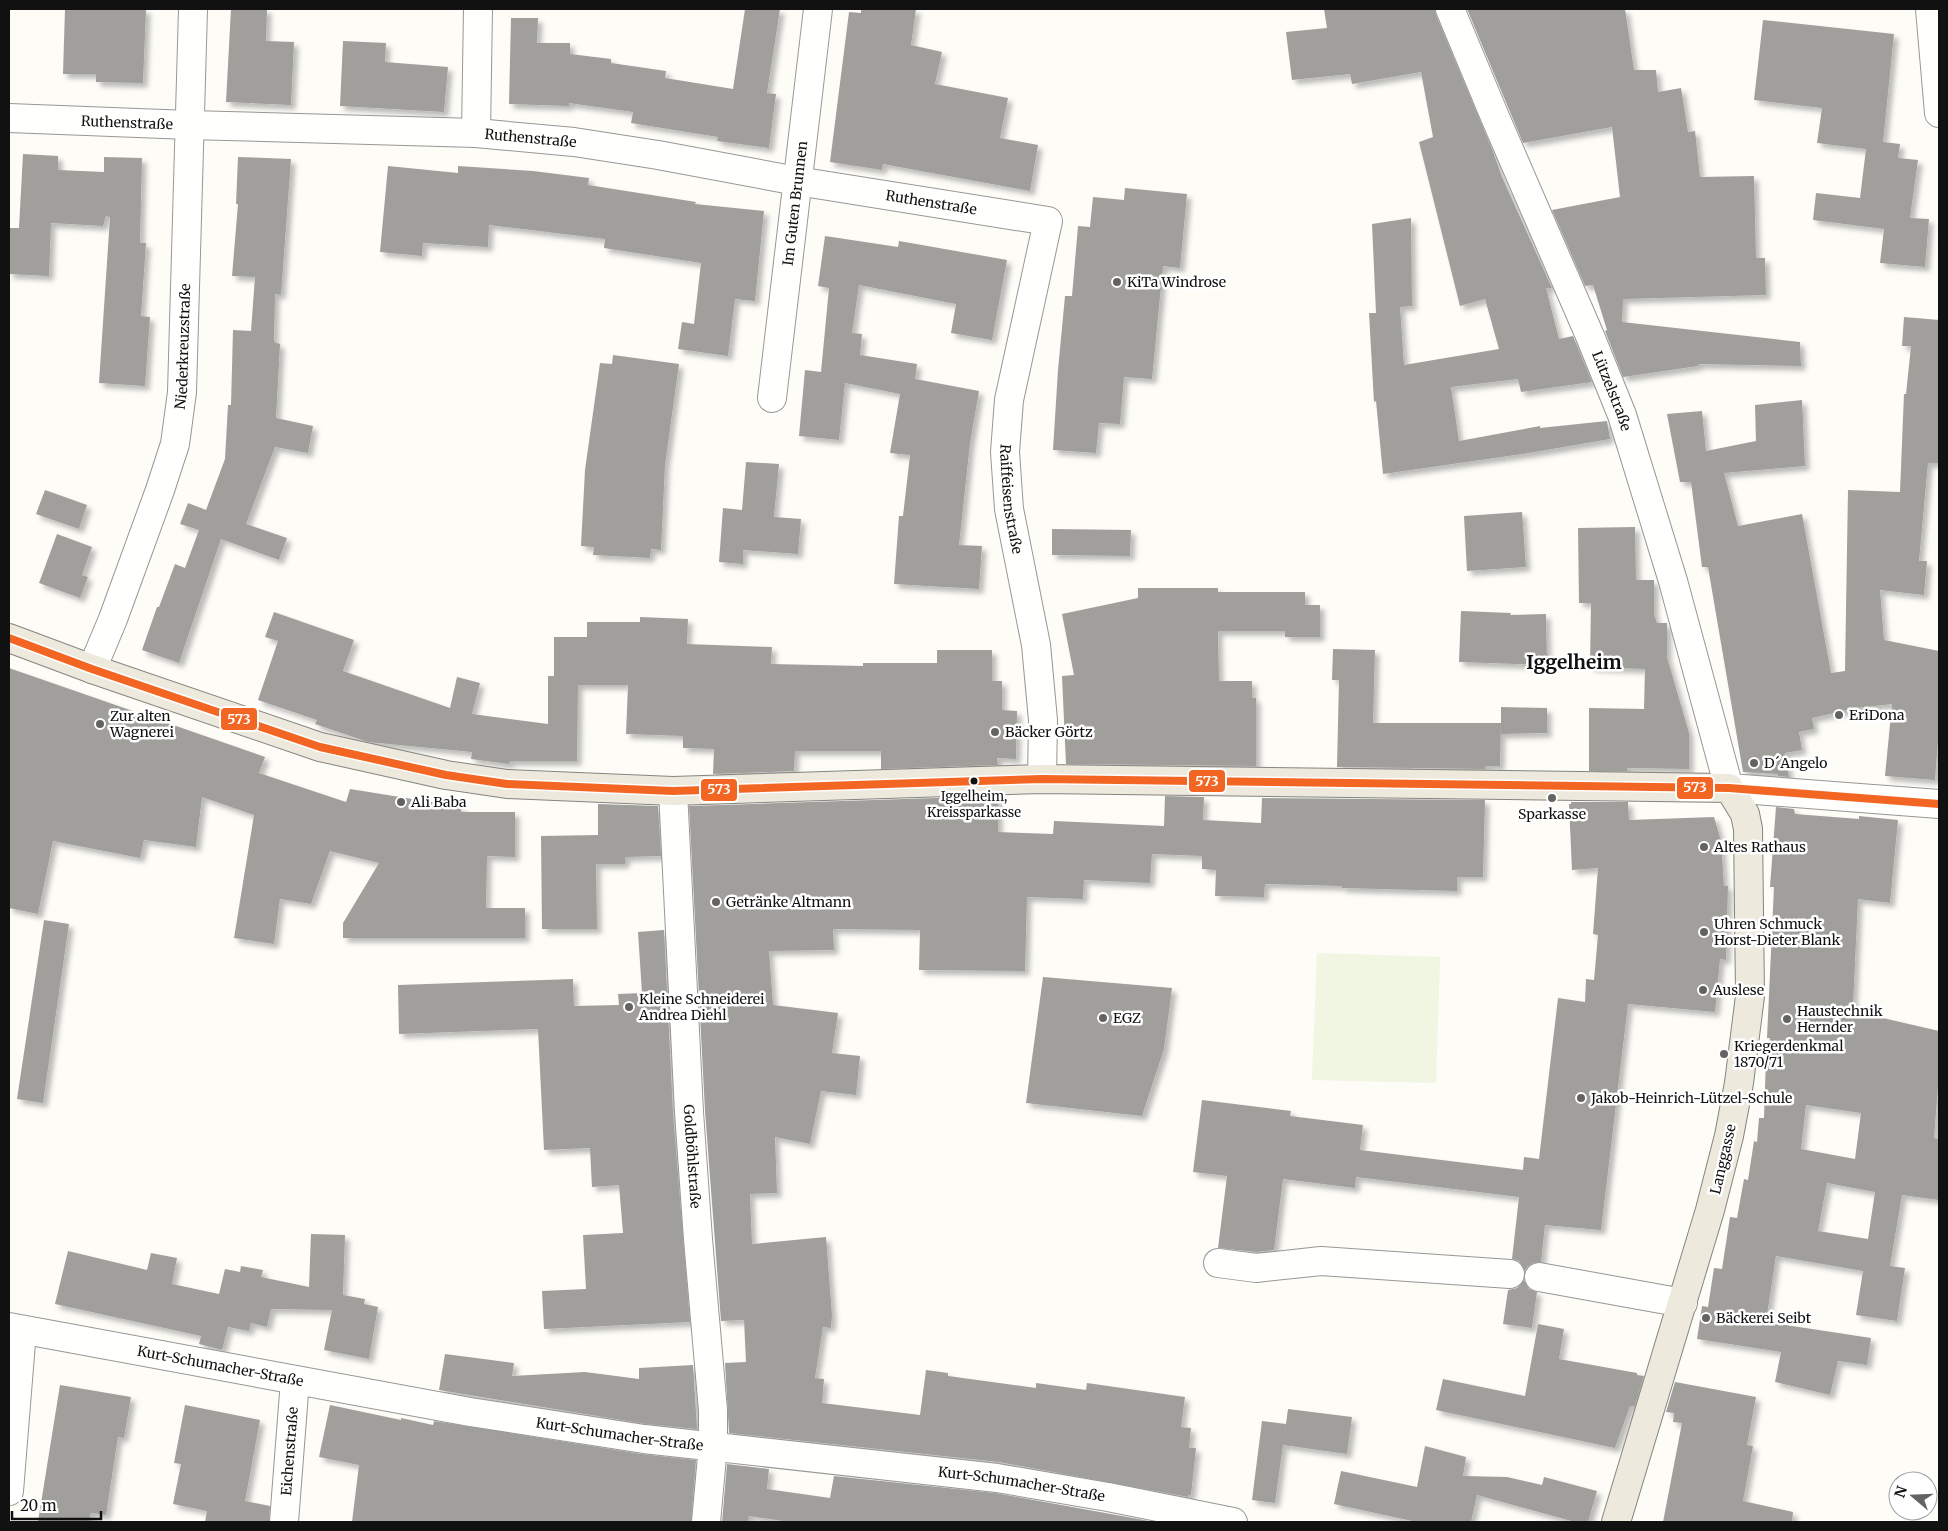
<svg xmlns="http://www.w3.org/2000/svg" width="1948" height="1531" font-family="Merriweather,serif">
<defs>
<filter id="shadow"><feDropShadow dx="4.5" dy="4.5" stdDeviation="2.5" flood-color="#0004"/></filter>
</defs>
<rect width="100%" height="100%" fill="#fdfcf7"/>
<!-- pitch -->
<path fill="#f0f6e1" d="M 1317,953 L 1440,957 L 1436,1083 L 1312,1080 Z"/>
<!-- building -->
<path fill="#a19f9c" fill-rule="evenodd" filter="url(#shadow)" d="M 65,9 L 146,9 L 143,83 L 96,82 L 96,74 L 63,74 Z
M 231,9 L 267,9 L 266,41 L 294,42 L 291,105 L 226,102 Z
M 745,9 L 780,9 L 767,93 L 776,94 L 769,148 L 717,141 L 718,137 L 631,123 L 633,112 L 569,103 L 569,106 L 509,104 L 511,18 L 538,18 L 537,43 L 570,43 L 570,54 L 611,59 L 611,63 L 666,71 L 665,78 L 733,89 Z
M 861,9 L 916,9 L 911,45 L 942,52 L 935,84 L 1008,98 L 1000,138 L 1038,145 L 1030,191 L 883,164 L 882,170 L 830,162 L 849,12 L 861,13 Z
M 1324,9 L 1435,9 L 1436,15 L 1492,149 L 1502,177 L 1552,288 L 1546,288 L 1559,339 L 1573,336 L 1592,382 L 1521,392 L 1518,379 L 1451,387 L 1459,441 L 1540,426 L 1540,428 L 1607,421 L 1610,439 L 1529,453 L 1383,474 L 1376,401 L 1374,402 L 1369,313 L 1376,313 L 1372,224 L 1411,218 L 1412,306 L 1400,307 L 1404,365 L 1499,349 L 1485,299 L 1460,306 L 1419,142 L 1433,137 L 1421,72 L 1352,84 L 1350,74 L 1292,80 L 1286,32 L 1327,28 Z
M 1467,9 L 1625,9 L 1634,70 L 1656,70 L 1658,92 L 1681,88 L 1688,132 L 1695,131 L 1700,177 L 1754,176 L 1756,258 L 1765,258 L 1766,295 L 1623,299 L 1622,322 L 1800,342 L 1801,366 L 1698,364 L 1698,366 L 1623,377 L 1605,331 L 1607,330 L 1593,285 L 1585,286 L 1552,210 L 1620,197 L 1612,127 L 1523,143 Z
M 1763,20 L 1894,34 L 1883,142 L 1900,144 L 1898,158 L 1918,160 L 1910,218 L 1929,219 L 1925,267 L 1880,263 L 1884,229 L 1813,220 L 1816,193 L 1860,198 L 1866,149 L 1817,143 L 1822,108 L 1754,100 Z
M 343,41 L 386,43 L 385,62 L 448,67 L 444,112 L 340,106 Z
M 23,154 L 58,156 L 58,170 L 104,172 L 104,157 L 142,158 L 140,243 L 146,243 L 141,316 L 150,317 L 145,386 L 99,383 L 110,217 L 106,216 L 103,226 L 51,223 L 49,276 L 9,274 L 9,228 L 19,228 Z
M 238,157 L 291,159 L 281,295 L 275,294 L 274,342 L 280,344 L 276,418 L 313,426 L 308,453 L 275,447 L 246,524 L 287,538 L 279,560 L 221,539 L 179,663 L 142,650 L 157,607 L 159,607 L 175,564 L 185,568 L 199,530 L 180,524 L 188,503 L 206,510 L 225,459 L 228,405 L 231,405 L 233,330 L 251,331 L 255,277 L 232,276 L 238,204 L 236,204 Z
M 388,166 L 458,173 L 458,166 L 533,171 L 589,178 L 588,185 L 696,202 L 695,204 L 764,211 L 755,301 L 735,299 L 728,356 L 678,349 L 682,322 L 694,324 L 701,263 L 604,248 L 605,239 L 489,225 L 488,247 L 423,243 L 422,256 L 380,252 Z
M 1125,188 L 1187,194 L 1180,268 L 1163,266 L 1152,379 L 1124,377 L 1120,424 L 1099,423 L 1096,453 L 1053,450 L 1058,370 L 1065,296 L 1072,296 L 1078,226 L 1090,227 L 1093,197 L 1124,200 Z
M 825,236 L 898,247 L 899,241 L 1007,260 L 992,340 L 951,333 L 956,304 L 859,285 L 852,333 L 862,334 L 860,355 L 917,364 L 915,379 L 979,391 L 970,443 L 959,545 L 982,546 L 979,589 L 894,584 L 899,516 L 903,516 L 910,455 L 890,453 L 900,394 L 845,383 L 839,440 L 799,436 L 805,370 L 821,372 L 829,288 L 818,286 Z
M 1904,317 L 1939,320 L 1939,463 L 1928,463 L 1919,561 L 1927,561 L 1924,595 L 1880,590 L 1884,640 L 1939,651 L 1939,728 L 1935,780 L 1885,776 L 1892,704 L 1856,708 L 1812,718 L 1814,729 L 1799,732 L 1802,750 L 1785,753 L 1789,777 L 1778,776 L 1778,774 L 1743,772 L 1708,567 L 1702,567 L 1691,482 L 1680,482 L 1667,414 L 1702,411 L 1706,451 L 1756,441 L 1755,405 L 1802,400 L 1805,466 L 1724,473 L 1738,526 L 1802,514 L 1831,673 L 1845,671 L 1848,490 L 1900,492 L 1904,394 L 1906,394 L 1911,346 L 1902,346 Z
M 613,355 L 679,364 L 665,465 L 661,550 L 651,549 L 650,558 L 593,555 L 594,547 L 581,546 L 585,470 L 600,363 L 612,364 Z
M 746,462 L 779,464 L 774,517 L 801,519 L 798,554 L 743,550 L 743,564 L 719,562 L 723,508 L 742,510 Z
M 45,490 L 87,505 L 79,529 L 36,514 Z
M 1522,512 L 1526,567 L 1467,571 L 1464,516 Z
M 1635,527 L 1636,580 L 1654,580 L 1654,614 L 1657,623 L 1667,623 L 1667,657 L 1689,733 L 1689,769 L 1627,768 L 1627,771 L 1589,771 L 1589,708 L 1644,709 L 1645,669 L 1590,667 L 1591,603 L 1579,603 L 1578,528 Z
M 1052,529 L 1131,530 L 1130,556 L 1052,555 Z
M 57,534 L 92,547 L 82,575 L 88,577 L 80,598 L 39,583 Z
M 1138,588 L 1218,588 L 1218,592 L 1305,592 L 1305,605 L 1320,605 L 1320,637 L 1285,637 L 1285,631 L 1218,631 L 1219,681 L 1252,681 L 1252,698 L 1256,698 L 1256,766 L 1066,764 L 1062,676 L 1074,675 L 1062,614 L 1138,598 Z
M 1461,611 L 1511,613 L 1510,615 L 1546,614 L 1547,665 L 1459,662 Z
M 274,612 L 354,640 L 343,671 L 450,708 L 457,677 L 480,683 L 472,714 L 548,724 L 548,676 L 554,676 L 554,637 L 587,637 L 587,622 L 640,622 L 640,617 L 688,619 L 687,644 L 772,647 L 771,664 L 863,666 L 863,663 L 937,663 L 937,650 L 992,650 L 992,681 L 1002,681 L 1002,710 L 1017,711 L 1016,759 L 997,758 L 998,765 L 881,769 L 881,751 L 795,751 L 794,771 L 713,774 L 714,749 L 683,748 L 683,736 L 626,734 L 628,685 L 578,685 L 577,761 L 510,761 L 509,764 L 471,759 L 472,752 L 368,742 L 315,724 L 317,720 L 258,700 L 278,641 L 265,637 Z
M 1333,649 L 1375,650 L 1373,723 L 1501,723 L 1500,766 L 1485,766 L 1485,769 L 1337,767 L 1339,680 L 1332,680 Z
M 9,668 L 265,757 L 259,773 L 346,802 L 350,789 L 462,807 L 461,812 L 515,812 L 515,857 L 487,856 L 486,908 L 525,908 L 525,938 L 343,938 L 343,923 L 379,863 L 330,851 L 311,904 L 280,899 L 274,944 L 234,938 L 254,815 L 202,797 L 196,847 L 144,840 L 140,858 L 53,841 L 38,914 L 9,908 Z
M 1501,707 L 1547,708 L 1547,733 L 1501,734 Z
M 998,796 L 998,832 L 1053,834 L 1054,821 L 1164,826 L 1165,796 L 1204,797 L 1203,820 L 1261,823 L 1262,798 L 1485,800 L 1483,877 L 1457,877 L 1457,891 L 1342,888 L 1342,886 L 1265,884 L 1264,897 L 1215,896 L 1216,870 L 1202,869 L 1202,856 L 1152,854 L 1150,883 L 1084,880 L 1083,899 L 1027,897 L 1025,971 L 919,970 L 920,930 L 833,929 L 834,950 L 769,951 L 773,1005 L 838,1013 L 832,1053 L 860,1056 L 856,1095 L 821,1091 L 810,1144 L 775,1137 L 777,1193 L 750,1194 L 752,1244 L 826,1237 L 832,1315 L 831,1328 L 823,1327 L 815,1378 L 824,1379 L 822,1403 L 920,1415 L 926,1370 L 948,1373 L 948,1376 L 1036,1388 L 1036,1383 L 1086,1390 L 1087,1383 L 1185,1397 L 1181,1427 L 1191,1428 L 1189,1448 L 1196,1448 L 1191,1495 L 1188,1495 L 1188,1497 L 999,1462 L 729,1433 L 725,1363 L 746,1362 L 744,1320 L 721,1321 L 705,1111 L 689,806 Z
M 1571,802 L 1628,802 L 1629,820 L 1714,817 L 1721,841 L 1724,886 L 1728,886 L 1726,960 L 1720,959 L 1715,1012 L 1628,1004 L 1601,1230 L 1545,1225 L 1541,1262 L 1533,1263 L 1527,1267 L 1525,1271 L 1519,1261 L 1512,1259 L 1519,1197 L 1356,1177 L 1355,1188 L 1283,1179 L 1274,1250 L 1256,1252 L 1218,1248 L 1227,1176 L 1193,1172 L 1202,1100 L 1291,1111 L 1290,1116 L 1363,1125 L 1360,1150 L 1523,1170 L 1524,1157 L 1539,1159 L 1558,998 L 1585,1002 L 1586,979 L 1594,980 L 1598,935 L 1593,934 L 1598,868 L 1572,870 L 1569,804 L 1571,804 Z
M 598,804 L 658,806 L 661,856 L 625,857 L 625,864 L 596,864 L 597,929 L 542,929 L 541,836 L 598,835 Z
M 1776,807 L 1794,809 L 1795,814 L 1859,819 L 1859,816 L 1898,820 L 1890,903 L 1858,899 L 1853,1005 L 1858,1005 L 1857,1012 L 1939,1031 L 1939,1074 L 1934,1138 L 1939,1139 L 1939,1200 L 1902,1195 L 1890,1266 L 1905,1268 L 1897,1321 L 1856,1315 L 1863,1271 L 1776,1256 L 1766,1322 L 1871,1338 L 1867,1365 L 1838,1361 L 1830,1395 L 1775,1382 L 1781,1352 L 1697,1339 L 1702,1306 L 1708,1307 L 1714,1268 L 1722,1269 L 1730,1217 L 1737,1218 L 1744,1179 L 1748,1180 L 1754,1141 L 1757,1142 L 1759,1118 L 1764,1118 L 1766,1058 L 1770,1038 L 1767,1038 L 1774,887 L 1770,887 ZM 1806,1105 L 1861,1113 L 1855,1159 L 1801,1149 ZM 1827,1183 L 1875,1192 L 1868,1239 L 1818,1231 Z
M 44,920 L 69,924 L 43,1103 L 17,1099 Z
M 664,930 L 673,1113 L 690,1322 L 544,1329 L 542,1291 L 586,1289 L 583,1235 L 623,1233 L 619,1185 L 592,1187 L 590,1148 L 544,1150 L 538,1029 L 399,1034 L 398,985 L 573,979 L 574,1006 L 619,1005 L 618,994 L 642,993 L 638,932 Z
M 1043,977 L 1172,988 L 1164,1049 L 1142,1116 L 1026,1103 Z
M 311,1234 L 345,1235 L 343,1295 L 365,1299 L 364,1304 L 378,1307 L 369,1359 L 324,1350 L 332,1310 L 271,1309 L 267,1327 L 251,1323 L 249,1331 L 228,1327 L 222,1350 L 199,1344 L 201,1336 L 55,1304 L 68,1251 L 147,1270 L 151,1253 L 177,1258 L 172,1284 L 219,1294 L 225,1269 L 240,1272 L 241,1266 L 263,1270 L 261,1277 L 309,1287 Z
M 1524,1280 L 1529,1289 L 1537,1292 L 1532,1328 L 1503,1324 L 1508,1290 L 1517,1288 Z
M 1538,1324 L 1564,1329 L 1559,1359 L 1637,1373 L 1637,1375 L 1644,1376 L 1635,1406 L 1630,1406 L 1615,1448 L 1436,1410 L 1443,1379 L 1525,1396 Z
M 445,1354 L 514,1363 L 512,1376 L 585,1372 L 639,1379 L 639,1368 L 693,1365 L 697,1429 L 646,1424 L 439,1390 Z
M 1675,1382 L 1756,1397 L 1747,1445 L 1753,1446 L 1743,1501 L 1793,1512 L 1792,1522 L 1663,1522 L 1682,1423 L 1673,1422 L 1674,1413 L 1666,1412 Z
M 60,1385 L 131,1397 L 124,1438 L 118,1437 L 106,1515 L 91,1513 L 89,1522 L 38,1522 Z
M 185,1405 L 260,1420 L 245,1501 L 270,1506 L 269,1522 L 205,1522 L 207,1511 L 173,1504 L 181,1464 L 174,1463 Z
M 330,1405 L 401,1420 L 401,1418 L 433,1425 L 434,1421 L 642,1454 L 696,1460 L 691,1522 L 352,1522 L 359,1465 L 319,1457 Z
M 1288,1409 L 1352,1417 L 1347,1454 L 1283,1445 L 1275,1503 L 1252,1500 L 1262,1421 L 1286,1424 L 1284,1438 Z
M 1425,1446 L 1466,1457 L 1463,1476 L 1507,1477 L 1542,1485 L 1544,1477 L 1597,1491 L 1588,1522 L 1575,1522 L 1477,1495 L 1471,1522 L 1417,1522 L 1334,1504 L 1341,1471 L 1417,1487 Z
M 727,1464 L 769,1469 L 767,1489 L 830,1498 L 834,1476 L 995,1493 L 1155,1522 L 790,1522 L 749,1516 L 748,1522 L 722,1522 Z"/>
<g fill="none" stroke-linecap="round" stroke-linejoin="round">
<defs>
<g id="minor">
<path id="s1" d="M 1450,9 L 1495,117 L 1590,336 L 1622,415 L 1673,581 L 1729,788 L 1939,804"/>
<path d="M 1930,9 L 1939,113"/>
<path id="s2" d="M 9,118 L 189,125 L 476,133 L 574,142 L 658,155 L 797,181 L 1048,221 L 1009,400 L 1005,452 L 1009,509 L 1036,645 L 1043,720 L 1042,779"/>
<path d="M 476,133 L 478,9"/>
<path id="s3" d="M 772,398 L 818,9"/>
<path id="s4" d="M 92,669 L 113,619 L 160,490 L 175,444 L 182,392 L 193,9"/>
<path id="s5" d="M 673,791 L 689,1112 L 698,1239 L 713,1410 L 713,1446 L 706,1522"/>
<path d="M 1218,1263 L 1256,1268 L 1321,1261 L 1510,1274"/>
<path d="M 1539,1277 L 1683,1303"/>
<path id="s6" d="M 9,1327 L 470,1412 L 644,1439 L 997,1478 L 1108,1497 L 1233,1522"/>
<path d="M 9,1491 L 22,1330"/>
<path id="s7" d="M 284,1522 L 295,1380"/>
</g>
<path id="major" d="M 9,638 L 92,669 L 320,747 L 446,775 L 507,784 L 673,791 L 1042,779 L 1729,788 L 1745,814 L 1748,829 L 1750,996 L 1739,1083 L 1729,1136 L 1710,1210 L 1616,1522"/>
</defs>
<!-- minor casing -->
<use href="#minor" stroke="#979795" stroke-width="30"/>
<!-- major casing -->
<use href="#major" stroke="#858482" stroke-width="30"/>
<!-- minor -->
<use href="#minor" stroke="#fffffe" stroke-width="28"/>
<!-- major -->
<use href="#major" stroke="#ede9dc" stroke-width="28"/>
<defs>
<path id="bus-1" d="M 9,638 L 92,669 L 320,747 L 446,775 L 507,784 L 673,791 L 1042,779 L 1729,788 L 1939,804"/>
</defs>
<!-- bus-1 casing -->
<use href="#bus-1" stroke="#fff" stroke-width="11"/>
<!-- bus-1 -->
<use href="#bus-1" stroke="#f26522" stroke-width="8"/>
</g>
<!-- markers -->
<g fill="#646362" stroke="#fff" stroke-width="2">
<circle cx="1117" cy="282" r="5"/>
<circle cx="1839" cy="715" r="5"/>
<circle cx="100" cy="724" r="5"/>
<circle cx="995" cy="732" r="5"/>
<circle cx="1754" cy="763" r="5"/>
<circle cx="1552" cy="798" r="5"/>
<circle cx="401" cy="802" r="5"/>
<circle cx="1704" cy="847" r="5"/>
<circle cx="716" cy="902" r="5"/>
<circle cx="1704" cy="932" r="5"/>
<circle cx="1703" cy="990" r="5"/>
<circle cx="629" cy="1007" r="5"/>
<circle cx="1103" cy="1018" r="5"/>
<circle cx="1787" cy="1019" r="5"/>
<circle cx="1724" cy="1054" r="5"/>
<circle cx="1581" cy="1098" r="5"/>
<circle cx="1706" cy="1318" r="5"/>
</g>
<circle fill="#111" stroke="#fff" stroke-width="2" cx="974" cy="781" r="4.5"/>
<g text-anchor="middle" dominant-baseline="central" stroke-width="5" stroke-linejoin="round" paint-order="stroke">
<!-- bus labels -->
<g font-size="13" fill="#111" stroke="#fff">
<text x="974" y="796">Iggelheim,<tspan x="974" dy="16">Kreissparkasse</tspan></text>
</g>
<!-- street labels -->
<g font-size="14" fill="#111" stroke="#fff">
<text stroke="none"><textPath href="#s2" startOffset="118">Ruthenstraße</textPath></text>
<text stroke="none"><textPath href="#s2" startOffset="522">Ruthenstraße</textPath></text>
<text stroke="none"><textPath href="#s2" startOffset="928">Ruthenstraße</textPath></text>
<text stroke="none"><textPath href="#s3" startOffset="196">Im Guten Brunnen</textPath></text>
<text stroke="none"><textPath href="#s4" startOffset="338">Niederkreuzstraße</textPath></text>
<text stroke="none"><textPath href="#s1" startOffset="415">Lützelstraße</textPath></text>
<text stroke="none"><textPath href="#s2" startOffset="1329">Raiffeisenstraße</textPath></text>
<text stroke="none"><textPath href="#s5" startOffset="366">Goldböhlstraße</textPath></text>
<text transform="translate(1723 1159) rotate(-77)">Langgasse</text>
<text stroke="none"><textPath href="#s6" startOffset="215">Kurt-Schumacher-Straße</textPath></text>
<text stroke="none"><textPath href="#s6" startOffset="620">Kurt-Schumacher-Straße</textPath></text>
<text stroke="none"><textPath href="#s7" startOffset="71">Eichenstraße</textPath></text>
<text stroke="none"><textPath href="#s6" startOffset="1025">Kurt-Schumacher-Straße</textPath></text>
</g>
<!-- poi labels -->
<g font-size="14" fill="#111" stroke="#fff" text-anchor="start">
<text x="1127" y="282">KiTa Windrose</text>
<text x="1849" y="715">EriDona</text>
<text x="110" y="716">Zur alten<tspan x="110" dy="16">Wagnerei</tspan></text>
<text x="1005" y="732">Bäcker Görtz</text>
<text x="1764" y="763">D´Angelo</text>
<text x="411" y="802">Ali Baba</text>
<text x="1552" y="814" text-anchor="middle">Sparkasse</text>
<text x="1714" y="847">Altes Rathaus</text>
<text x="726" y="902">Getränke Altmann</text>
<text x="1714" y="924">Uhren Schmuck<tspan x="1714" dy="16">Horst-Dieter Blank</tspan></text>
<text x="1713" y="990">Auslese</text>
<text x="639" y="999">Kleine Schneiderei<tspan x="639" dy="16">Andrea Diehl</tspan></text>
<text x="1797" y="1011">Haustechnik<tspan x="1797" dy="16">Hernder</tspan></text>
<text x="1113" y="1018">EGZ</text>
<text x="1734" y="1046">Kriegerdenkmal<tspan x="1734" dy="16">1870/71</tspan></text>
<text x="1591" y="1098">Jakob-Heinrich-Lützel-Schule</text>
<text x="1716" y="1318">Bäckerei Seibt</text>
</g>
<!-- district labels -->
<g font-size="19" font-weight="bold" fill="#111" stroke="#fff">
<text x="1574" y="662">Iggelheim</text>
</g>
</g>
<g stroke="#fff" stroke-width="2">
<rect x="220" y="707" width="38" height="24" rx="5" fill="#f26522"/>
<rect x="1188" y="769" width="38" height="24" rx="5" fill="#f26522"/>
<rect x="1676" y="776" width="38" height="24" rx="5" fill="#f26522"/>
<rect x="700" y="778" width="38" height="24" rx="5" fill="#f26522"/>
</g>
<g font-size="14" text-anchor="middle" font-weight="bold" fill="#fff">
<text x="239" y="724">573</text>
<text x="1207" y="786">573</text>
<text x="1695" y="792">573</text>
<text x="719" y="794">573</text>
</g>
<!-- border -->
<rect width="1948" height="1531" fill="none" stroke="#111111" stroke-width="20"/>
<!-- north arrow -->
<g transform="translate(1913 1496) rotate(289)"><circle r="24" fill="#ffffff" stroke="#a0a0a0"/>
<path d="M0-4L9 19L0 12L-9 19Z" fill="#646362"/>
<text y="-8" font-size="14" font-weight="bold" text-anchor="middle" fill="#111111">N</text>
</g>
<!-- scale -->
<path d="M12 1511v8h89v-8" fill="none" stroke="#111111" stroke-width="2.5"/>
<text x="20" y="1511" font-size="15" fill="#111111" stroke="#ffffff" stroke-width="4" paint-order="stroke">20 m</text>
</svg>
